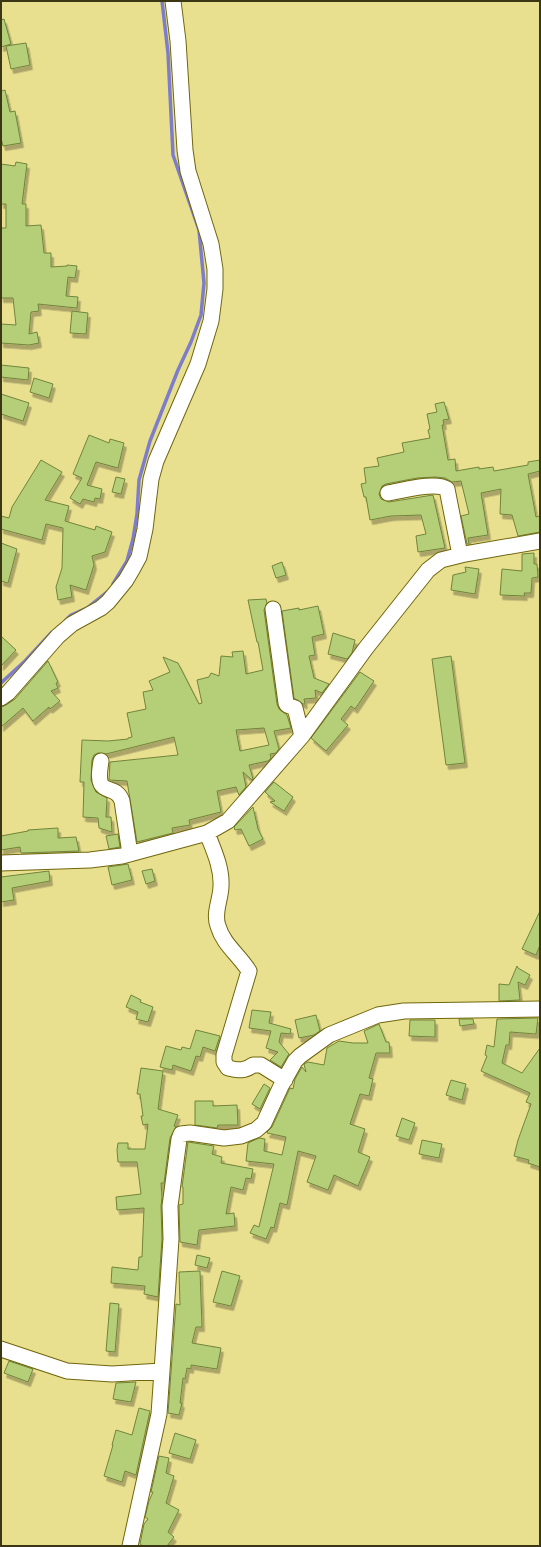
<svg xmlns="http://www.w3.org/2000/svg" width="541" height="1547" font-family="Literata,serif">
<defs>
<filter id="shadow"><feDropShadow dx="2.5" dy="4.5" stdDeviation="0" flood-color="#0004"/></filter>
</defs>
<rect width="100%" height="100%" fill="#e9e08f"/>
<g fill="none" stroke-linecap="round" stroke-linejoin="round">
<!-- stream -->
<path stroke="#7d7dcb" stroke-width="3.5" d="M 113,584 L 127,561 L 133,539 L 137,514 L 139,480 L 150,441 L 178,370 L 191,342 L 201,315 L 204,283 L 199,230 L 173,155 L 168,53 L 162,1
M 66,620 L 71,615 L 87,608 L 107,592
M 1,683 L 25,661 L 52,632"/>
</g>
<!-- building -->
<path fill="#b5cf78" stroke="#70843b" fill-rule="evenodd" filter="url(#shadow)" d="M 4,19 L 11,44 L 1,47 L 1,20 Z
M 26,43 L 30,65 L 11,69 L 6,46 Z
M 5,90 L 10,112 L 15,111 L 21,143 L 3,146 L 1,138 L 1,91 Z
M 16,162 L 27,164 L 22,204 L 26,204 L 26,226 L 41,225 L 44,253 L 51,253 L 51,267 L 67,266 L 67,265 L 77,266 L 75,278 L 68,277 L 66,296 L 78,297 L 77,308 L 38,304 L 39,311 L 31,312 L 29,334 L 37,332 L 39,343 L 29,345 L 1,343 L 1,324 L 16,325 L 13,298 L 1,298 L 1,228 L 6,228 L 6,204 L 1,204 L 1,164 L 15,166 Z
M 72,311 L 88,313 L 86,334 L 70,333 Z
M 1,365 L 29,368 L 28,380 L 1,377 Z
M 34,378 L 53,384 L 49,398 L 30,392 Z
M 1,394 L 29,403 L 23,421 L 1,414 Z
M 444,402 L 449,419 L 443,420 L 444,425 L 442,425 L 448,460 L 455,459 L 456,471 L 479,467 L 479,469 L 493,467 L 494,471 L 528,465 L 528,462 L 540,460 L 540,471 L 528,474 L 536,517 L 540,516 L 540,532 L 518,536 L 512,515 L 500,514 L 501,489 L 481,493 L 488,535 L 468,538 L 469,544 L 467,544 L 461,516 L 469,514 L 461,481 L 452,482 L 445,478 L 436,477 L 417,478 L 386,484 L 382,486 L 379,494 L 381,499 L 389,502 L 433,495 L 445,548 L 418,552 L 416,536 L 426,534 L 421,515 L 391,516 L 370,520 L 366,497 L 364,497 L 361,484 L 366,483 L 364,468 L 379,466 L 377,458 L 404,452 L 402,443 L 430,438 L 428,430 L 430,429 L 427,414 L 437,412 L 435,404 Z
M 89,435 L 109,443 L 110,439 L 124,443 L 118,468 L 96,462 L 87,485 L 102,489 L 100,499 L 95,498 L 94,502 L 83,499 L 80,504 L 70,498 L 82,478 L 73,474 Z
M 41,460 L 62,472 L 45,500 L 69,506 L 65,521 L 95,530 L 96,526 L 112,532 L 105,552 L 92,556 L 94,565 L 86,590 L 70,585 L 72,597 L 58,600 L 56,587 L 62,568 L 63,528 L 46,524 L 42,540 L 1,529 L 1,516 L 9,518 L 12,507 Z
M 116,477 L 125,479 L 121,494 L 112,492 Z
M 1,543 L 17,549 L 8,583 L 1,581 Z
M 534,553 L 534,564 L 537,564 L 538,577 L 532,578 L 531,593 L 524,593 L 525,596 L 500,595 L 502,569 L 522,571 L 522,554 Z
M 282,562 L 286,575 L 276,578 L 272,566 Z
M 465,567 L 479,569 L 475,594 L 451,590 L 453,575 L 466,572 Z
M 266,599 L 267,603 L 264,610 L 277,704 L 279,709 L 287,715 L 291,728 L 274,731 L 279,749 L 276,753 L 270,754 L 271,758 L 268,761 L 249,765 L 253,779 L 252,780 L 243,772 L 246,787 L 239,795 L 236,787 L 217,791 L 221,812 L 189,820 L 190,825 L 172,828 L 173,833 L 137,842 L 127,781 L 109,780 L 110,762 L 178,755 L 174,737 L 106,754 L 98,753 L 94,755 L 92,760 L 91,780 L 96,792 L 107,798 L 106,817 L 111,817 L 112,832 L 99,828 L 98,818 L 83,817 L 84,782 L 80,782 L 82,740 L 108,741 L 128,739 L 128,738 L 132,737 L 127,713 L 146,709 L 143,692 L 153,690 L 149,681 L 170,672 L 163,657 L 178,663 L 199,704 L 202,703 L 197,680 L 209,677 L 211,673 L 219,676 L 221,656 L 233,657 L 232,652 L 243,651 L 246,674 L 263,670 L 258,642 L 257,642 L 248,600 ZM 264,728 L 269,745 L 240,751 L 236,730 Z
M 318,606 L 324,634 L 312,637 L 315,655 L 309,656 L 314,678 L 329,684 L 322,693 L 315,690 L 316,698 L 304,699 L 305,704 L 303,704 L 294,698 L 282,611 L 299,608 L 299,610 Z
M 333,633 L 355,640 L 352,653 L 347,659 L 328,654 Z
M 1,636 L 16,650 L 1,666 Z
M 451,656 L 465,763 L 446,765 L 432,659 Z
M 48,661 L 58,682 L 56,683 L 58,688 L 51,691 L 60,701 L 50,709 L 49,707 L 33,721 L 23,708 L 1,727 L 1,707 L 6,705 L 15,699 Z
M 360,672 L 374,681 L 355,709 L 351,706 L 341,719 L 348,725 L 326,751 L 311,738 Z
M 274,782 L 293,797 L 284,811 L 270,802 L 275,801 L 265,792 Z
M 253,807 L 258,829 L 263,839 L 249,846 L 241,829 L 235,830 L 234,827 Z
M 58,828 L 58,838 L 76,837 L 79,851 L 21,853 L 20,847 L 1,850 L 1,836 L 28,831 L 28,830 Z
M 118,834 L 120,847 L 109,849 L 106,836 Z
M 128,864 L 132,880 L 112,885 L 108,867 Z
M 152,869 L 155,881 L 146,884 L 142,871 Z
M 49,871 L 50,881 L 12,888 L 14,900 L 1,902 L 1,877 Z
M 540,911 L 540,945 L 536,955 L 522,949 Z
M 517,966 L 518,968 L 530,975 L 525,985 L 518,982 L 520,1000 L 499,1001 L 499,984 L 509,985 Z
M 131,995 L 141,1000 L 140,1002 L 153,1007 L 148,1022 L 136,1019 L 138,1012 L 126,1007 Z
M 252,1010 L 271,1012 L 269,1023 L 291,1029 L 290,1034 L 281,1033 L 279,1042 L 289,1054 L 281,1067 L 270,1060 L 278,1052 L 266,1048 L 271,1031 L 249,1028 Z
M 316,1015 L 320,1031 L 314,1035 L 299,1038 L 295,1020 Z
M 538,1018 L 536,1034 L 510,1032 L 509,1045 L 506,1045 L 502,1063 L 522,1073 L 540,1048 L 540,1167 L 528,1163 L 529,1160 L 514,1156 L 518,1140 L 531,1104 L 526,1102 L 530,1093 L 481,1071 L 487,1056 L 485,1055 L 487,1045 L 494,1047 L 497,1019 Z
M 459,1019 L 473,1019 L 474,1024 L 460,1026 Z
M 410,1020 L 435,1020 L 435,1037 L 409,1036 Z
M 379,1024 L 386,1042 L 389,1042 L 390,1053 L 376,1053 L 369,1078 L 373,1079 L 369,1096 L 360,1094 L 350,1124 L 365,1129 L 358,1152 L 370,1157 L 358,1186 L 334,1175 L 328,1190 L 307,1182 L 316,1156 L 298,1151 L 287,1205 L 280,1203 L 274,1228 L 271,1227 L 266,1239 L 250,1233 L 254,1225 L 259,1227 L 274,1164 L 246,1161 L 248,1143 L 259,1138 L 265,1139 L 264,1151 L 282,1155 L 286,1137 L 267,1133 L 267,1132 L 272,1127 L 290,1088 L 293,1089 L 295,1079 L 302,1067 L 306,1072 L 304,1064 L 308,1062 L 324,1065 L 327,1048 L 339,1041 L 353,1043 L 368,1043 L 364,1031 Z
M 196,1030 L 220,1036 L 215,1051 L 203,1047 L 200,1057 L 196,1056 L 191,1071 L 173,1065 L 172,1070 L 160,1067 L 166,1046 L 181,1050 L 182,1047 L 190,1049 Z
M 141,1068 L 163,1071 L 158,1109 L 178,1115 L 174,1126 L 176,1127 L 170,1138 L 164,1183 L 161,1183 L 162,1197 L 161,1206 L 162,1239 L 158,1297 L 144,1294 L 145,1286 L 111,1283 L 112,1267 L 138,1270 L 139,1257 L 142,1257 L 144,1208 L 117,1210 L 116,1197 L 141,1194 L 137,1162 L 118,1162 L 117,1150 L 118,1143 L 128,1143 L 128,1149 L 145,1149 L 148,1124 L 143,1125 L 141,1116 L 143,1116 L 140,1094 L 137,1094 Z
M 451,1080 L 466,1084 L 462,1100 L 446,1095 Z
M 264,1084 L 270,1088 L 260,1109 L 252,1104 Z
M 195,1101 L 213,1101 L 213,1106 L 237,1105 L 238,1125 L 218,1125 L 217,1128 L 195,1125 Z
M 402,1118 L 415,1123 L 409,1140 L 396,1136 Z
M 422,1140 L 442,1144 L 439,1158 L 419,1154 Z
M 188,1142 L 214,1146 L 212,1154 L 222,1157 L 221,1163 L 253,1169 L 251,1179 L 246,1178 L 243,1190 L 231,1187 L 226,1214 L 234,1213 L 235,1226 L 199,1230 L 197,1245 L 180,1242 L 179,1206 L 179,1205 L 183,1204 L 183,1187 L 182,1187 Z
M 197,1255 L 210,1258 L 207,1268 L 195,1265 Z
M 200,1271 L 202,1327 L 196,1327 L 192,1343 L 221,1348 L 217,1369 L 191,1365 L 191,1369 L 187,1368 L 185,1379 L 183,1378 L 180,1403 L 182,1403 L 179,1415 L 168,1413 L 176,1304 L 180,1305 L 179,1272 Z
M 222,1271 L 240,1276 L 231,1306 L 213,1302 Z
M 110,1303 L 119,1304 L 115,1352 L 106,1351 Z
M 9,1361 L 33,1369 L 28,1382 L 4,1373 Z
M 136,1382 L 131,1402 L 113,1399 L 116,1383 Z
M 139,1408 L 150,1411 L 136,1475 L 125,1471 L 122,1482 L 104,1476 L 113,1445 L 112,1445 L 116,1430 L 132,1435 Z
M 175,1433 L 196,1440 L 190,1459 L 169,1453 Z
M 159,1456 L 169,1458 L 166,1473 L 174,1476 L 166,1503 L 179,1510 L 168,1532 L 174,1537 L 167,1546 L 143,1546 L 140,1544 L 144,1524 L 148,1519 L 145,1517 L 149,1501 L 153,1492 L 151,1492 Z"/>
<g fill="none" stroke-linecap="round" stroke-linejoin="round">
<defs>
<path id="minor" d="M 388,493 C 402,491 435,481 447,489 L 460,555
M 273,609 L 286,703 L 287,705 L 295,708 L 302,736
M 1,698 L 8,693 L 58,636 L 72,624 L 101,608 L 108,602 L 126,580 L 133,568 L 139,557 L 145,529 L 151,479 L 156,461 L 198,364 L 211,321 L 215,289 L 215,269 L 211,244 L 188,171 L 185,150 L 178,41 L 173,1
M 101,761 C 100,768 98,778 101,784 C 105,792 117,787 122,801 L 130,854
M 207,833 C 214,851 222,868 221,886 C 221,899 213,913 218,926 C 223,944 239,955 249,971 L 224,1055 L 224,1062 L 228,1068 C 238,1070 244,1072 253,1065 L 261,1065 L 285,1080
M 1,863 L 90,860 L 122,856 L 207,833 L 228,821 L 302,736 L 366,648 L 428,570 L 441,560 L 465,554 L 540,541
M 1,1349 L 67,1371 L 112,1374 L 162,1371 L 171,1239 L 170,1206 L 179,1139 L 181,1134 L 190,1133 L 224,1138 L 241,1136 L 256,1130 L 264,1123 L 281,1086 L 295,1061 L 300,1056 L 329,1035 L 378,1015 L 404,1011 L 540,1009
M 130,1546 L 159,1414 L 162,1371"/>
</defs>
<!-- minor casing -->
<use href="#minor" stroke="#70660c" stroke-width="17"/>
<!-- minor -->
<use href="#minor" stroke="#fff" stroke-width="15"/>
</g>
<!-- border -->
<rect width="541" height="1547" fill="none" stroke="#3b3715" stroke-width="4"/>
</svg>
